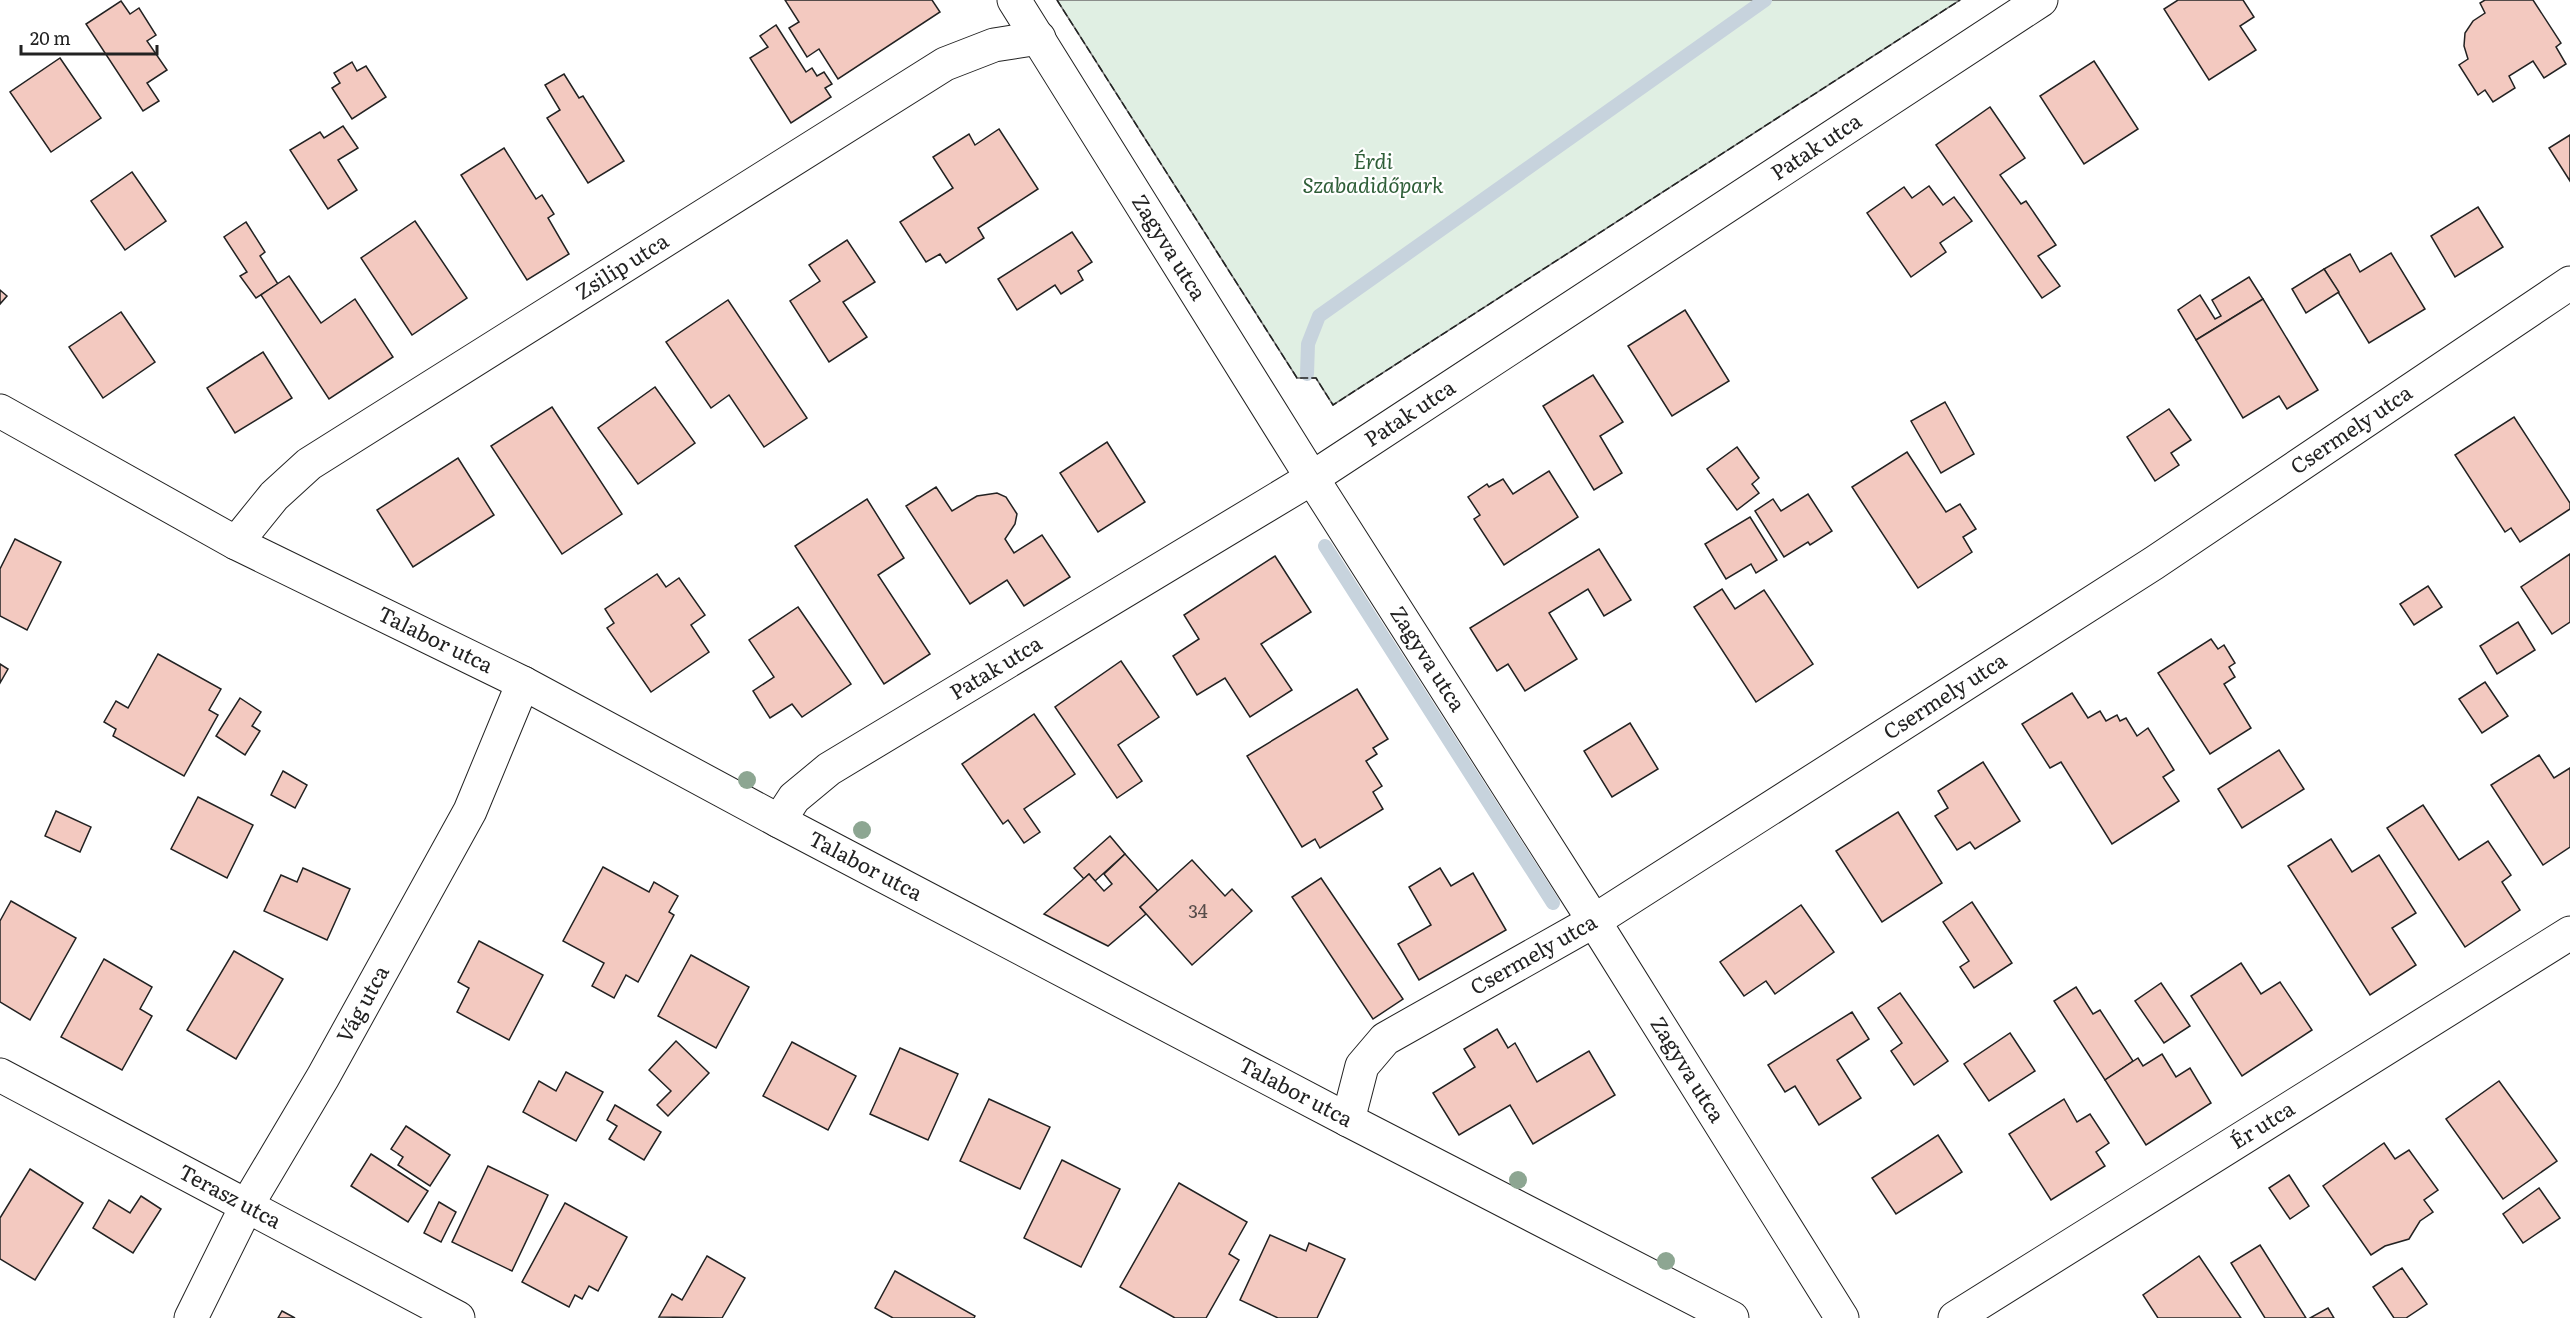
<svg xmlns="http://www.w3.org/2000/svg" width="2570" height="1318" font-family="Literata,serif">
<rect width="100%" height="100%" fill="#fff"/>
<!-- green -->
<polygon fill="#e0efe3" stroke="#6f6f6f" stroke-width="1.5" points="1057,0 1960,0 1333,405 1316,378 1297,378"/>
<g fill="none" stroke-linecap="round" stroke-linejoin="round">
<!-- stream -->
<g stroke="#c7d3dd" stroke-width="14">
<polyline points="1307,374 1308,344 1319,316 1765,0"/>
<polyline points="1325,546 1553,903"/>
</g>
</g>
<!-- building -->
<g fill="#f3c9c0" stroke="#222" stroke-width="1.5">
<polygon points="785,0 932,0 940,12 838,79 819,49 807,57 789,28 799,22"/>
<polygon points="2178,0 2243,0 2254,17 2240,26 2256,50 2209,80 2164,9"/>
<polygon points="2485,0 2533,0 2561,43 2556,47 2566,64 2544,78 2533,61 2509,76 2515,88 2493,102 2485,90 2478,95 2459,65 2468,59 2464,46 2465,33 2473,21 2485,13 2480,3"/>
<polygon points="121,1 130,14 139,8 156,35 147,41 167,70 147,83 159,101 143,111 86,24"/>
<polygon points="776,25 806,72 812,68 817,76 824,72 832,84 825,88 831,97 791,123 750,58 768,47 760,36"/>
<polygon points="60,58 101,118 51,152 10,92"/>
<polygon points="2094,61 2138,129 2084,164 2040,96"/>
<polygon points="352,62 357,71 366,66 386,97 352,119 332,88 340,83 334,73"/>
<polygon points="564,74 579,98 583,96 624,161 588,183 547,118 560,110 545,85"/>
<polygon points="1990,107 2025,158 2000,175 2021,204 2026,201 2056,245 2038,256 2060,286 2042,298 1936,145"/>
<polygon points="343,126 358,148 338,160 357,190 328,209 290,150 320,132 324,138"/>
<polygon points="999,129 1038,189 978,228 984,238 946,263 940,254 926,262 900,222 953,188 933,157 969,134 975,145"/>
<polygon points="2570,135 2570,181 2549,148"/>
<polygon points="504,148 536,199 542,195 554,214 548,218 569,254 527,280 461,175"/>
<polygon points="132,172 166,221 125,250 91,201"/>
<polygon points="1929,186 1943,205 1954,197 1972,221 1940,243 1946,252 1911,277 1867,213 1904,187 1912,198"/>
<polygon points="2478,207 2503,247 2455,277 2431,236"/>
<polygon points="415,221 467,298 412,335 361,258"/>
<polygon points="246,222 265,252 260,256 278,284 256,298 240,276 247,272 224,237"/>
<polygon points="1072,232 1092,262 1078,271 1083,280 1061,294 1055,285 1017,310 998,279"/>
<polygon points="847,240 875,282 843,302 867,337 829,362 790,301 820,281 809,265"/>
<polygon points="2391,253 2425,309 2369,343 2324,269 2350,254 2360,272"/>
<polygon points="2324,269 2339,292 2306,313 2292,289"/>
<polygon points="289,276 321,323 355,299 393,357 329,399 261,295"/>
<polygon points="2249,277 2263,299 2196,340 2178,310 2200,295 2215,319 2221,316 2212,300"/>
<polygon points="0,290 7,296 0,304"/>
<polygon points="2263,299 2318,390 2287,409 2279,396 2243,418 2196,340"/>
<polygon points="728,300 807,418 764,447 729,395 711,408 666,342"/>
<polygon points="1685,310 1729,381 1672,416 1628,346"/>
<polygon points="121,312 155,362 103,398 69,347"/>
<polygon points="263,352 292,398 235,433 207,388"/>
<polygon points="1593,375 1623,422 1600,436 1622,473 1594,490 1543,406"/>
<polygon points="655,387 695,443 638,484 598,428"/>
<polygon points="1945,402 1974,454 1941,473 1911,421"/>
<polygon points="552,407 622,514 562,554 491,446"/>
<polygon points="2169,409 2191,440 2171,453 2179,465 2155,481 2127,437"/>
<polygon points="2514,417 2570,503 2570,509 2520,542 2511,528 2505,532 2455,455"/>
<polygon points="1107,442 1145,502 1098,532 1060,473"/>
<polygon points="1737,447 1759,478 1752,484 1759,493 1737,510 1707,469"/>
<polygon points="1907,452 1946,512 1960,504 1976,529 1963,537 1972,552 1918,588 1852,487"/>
<polygon points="458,458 494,515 413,567 377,510"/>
<polygon points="1549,471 1578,517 1504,565 1474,519 1480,515 1468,497 1487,484 1489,487 1503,479 1513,494"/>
<polygon points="936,487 952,511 977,496 997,493 1006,497 1017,514 1015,524 1005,539 1014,553 1042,535 1070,577 1024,606 1007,580 970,604 906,506"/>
<polygon points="1808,494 1832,531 1810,545 1808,542 1784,557 1755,511 1773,499 1781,511"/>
<polygon points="867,499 904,558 878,575 930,654 884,684 795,546"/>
<polygon points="1750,517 1777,560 1756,573 1751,564 1726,579 1705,544"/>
<polygon points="15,539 61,562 27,630 0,616 0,569"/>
<polygon points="1599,549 1631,600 1604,616 1588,589 1549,613 1577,659 1525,691 1508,664 1497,671 1470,628"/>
<polygon points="2570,554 2570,622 2552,634 2521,587"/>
<polygon points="1275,556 1311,612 1261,644 1292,690 1250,717 1225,678 1197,695 1173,656 1199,639 1184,615"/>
<polygon points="657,574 666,587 679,578 705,615 691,625 709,652 651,692 607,628 614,623 605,609"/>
<polygon points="2428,586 2442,607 2414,625 2400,604"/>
<polygon points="1722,589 1735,609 1764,590 1813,664 1756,702 1694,607"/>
<polygon points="798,607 851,684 802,717 792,704 770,718 753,691 774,677 749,640"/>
<polygon points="2518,622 2535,650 2497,674 2480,646"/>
<polygon points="2211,639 2218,649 2224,645 2235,663 2229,667 2235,677 2224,684 2251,728 2210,754 2158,673"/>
<polygon points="158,654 221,689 209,710 218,715 184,776 113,736 116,729 104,722 116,701 128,708"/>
<polygon points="1121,661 1159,717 1118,745 1142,781 1117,798 1055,707"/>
<polygon points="0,664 8,669 0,683"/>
<polygon points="2485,682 2508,716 2482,733 2459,699"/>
<polygon points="1357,689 1388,739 1373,748 1377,754 1366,761 1382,786 1373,792 1383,809 1320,848 1315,839 1302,847 1247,756"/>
<polygon points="2072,693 2088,718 2100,711 2106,721 2117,715 2120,721 2126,718 2137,736 2148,728 2174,770 2163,777 2179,801 2112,844 2061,762 2050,768 2022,724"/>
<polygon points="240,698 261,712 252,726 260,731 245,755 216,736"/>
<polygon points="1034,714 1075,774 1024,809 1040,832 1024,843 1008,820 1003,824 962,764"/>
<polygon points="1630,723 1658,769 1612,797 1584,751"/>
<polygon points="2279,750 2304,789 2242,828 2218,789"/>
<polygon points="2539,755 2554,778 2570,768 2570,847 2543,865 2491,785"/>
<polygon points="1983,762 2020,821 1975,849 1970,842 1957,850 1935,816 1948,808 1938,791"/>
<polygon points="283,771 307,785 295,808 271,795"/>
<polygon points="198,797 253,825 227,878 171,849"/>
<polygon points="2423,805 2459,860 2488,841 2511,875 2502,882 2520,910 2465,947 2387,828"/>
<polygon points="56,811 91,827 80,852 45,836"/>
<polygon points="1898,812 1942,883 1882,922 1836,851"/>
<polygon points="1110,836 1125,854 1095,881 1089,874 1084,879 1074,868"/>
<polygon points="2331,839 2352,872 2379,855 2416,913 2392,928 2416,965 2370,995 2288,866"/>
<polygon points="1125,854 1158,891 1140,907 1146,914 1108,946 1044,914 1089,874 1104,891 1112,884 1104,874"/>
<polygon points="1192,860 1225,896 1232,889 1252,911 1192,965 1140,907"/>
<polygon points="603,867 649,892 654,882 678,896 669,912 674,915 638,982 626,975 614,998 592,986 604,963 563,941"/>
<polygon points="303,868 350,889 327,940 264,911 281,875 297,882"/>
<polygon points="1440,868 1451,886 1473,873 1506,930 1419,980 1398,944 1431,925 1409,887"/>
<polygon points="1321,878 1403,999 1373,1019 1292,897"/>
<polygon points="11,901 76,938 30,1020 0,1002 0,921"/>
<polygon points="1972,902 2012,963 1974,988 1960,967 1969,961 1943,922"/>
<polygon points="1801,905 1834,952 1775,994 1766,981 1744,996 1720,962"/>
<polygon points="479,941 543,975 509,1040 457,1012 469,988 458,982"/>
<polygon points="234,951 283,979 236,1059 187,1030"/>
<polygon points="691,955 749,987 716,1048 658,1016"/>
<polygon points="104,959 152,987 140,1009 152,1016 122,1070 61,1037"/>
<polygon points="2241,963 2261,994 2280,982 2312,1030 2242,1076 2191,996"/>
<polygon points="2161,983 2190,1026 2164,1043 2135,1001"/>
<polygon points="2076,987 2093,1014 2100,1010 2133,1061 2105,1080 2054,1001"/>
<polygon points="1900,993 1948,1061 1914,1085 1891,1051 1902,1043 1878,1008"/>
<polygon points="1852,1012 1869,1039 1837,1060 1861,1098 1819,1125 1795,1086 1785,1092 1768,1065"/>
<polygon points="1497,1029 1508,1048 1515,1043 1537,1082 1589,1051 1615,1095 1533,1144 1510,1105 1459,1135 1433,1093 1475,1067 1464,1049"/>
<polygon points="2010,1033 2035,1071 1989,1101 1964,1064"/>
<polygon points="676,1041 709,1073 668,1116 657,1105 671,1091 649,1070"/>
<polygon points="792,1042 856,1076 828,1130 763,1096"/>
<polygon points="900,1048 958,1074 928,1140 870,1114"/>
<polygon points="2162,1054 2176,1077 2190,1068 2211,1103 2146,1145 2105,1080 2138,1058 2143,1066"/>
<polygon points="566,1072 603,1092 576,1141 523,1112 539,1081 556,1091"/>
<polygon points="2499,1081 2557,1161 2503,1199 2446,1119"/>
<polygon points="989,1099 1050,1127 1020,1189 960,1161"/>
<polygon points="2064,1099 2077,1122 2090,1114 2109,1143 2096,1152 2105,1166 2051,1200 2009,1134"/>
<polygon points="615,1105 661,1132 644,1160 609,1139 617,1126 607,1120"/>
<polygon points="406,1126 450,1155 430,1186 398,1165 403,1157 391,1149"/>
<polygon points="1938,1135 1962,1172 1896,1214 1872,1178"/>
<polygon points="2384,1143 2395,1159 2409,1150 2438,1190 2424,1200 2433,1212 2420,1221 2409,1239 2385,1246 2371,1255 2323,1186"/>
<polygon points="371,1154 428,1191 408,1222 351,1186"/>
<polygon points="1062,1160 1120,1189 1081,1267 1024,1238"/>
<polygon points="488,1166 548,1195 512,1271 452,1242"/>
<polygon points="30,1169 83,1203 35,1280 0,1259 0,1218"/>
<polygon points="2289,1175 2309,1206 2290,1219 2269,1188"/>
<polygon points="1179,1183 1247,1222 1229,1254 1239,1260 1206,1318 1175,1318 1120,1287"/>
<polygon points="2539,1188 2560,1218 2523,1243 2503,1214"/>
<polygon points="141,1196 161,1209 133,1253 93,1228 109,1200 130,1213"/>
<polygon points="439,1202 456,1212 441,1242 424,1233"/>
<polygon points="565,1203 627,1237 598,1291 589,1286 582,1299 575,1295 569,1307 522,1282"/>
<polygon points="1270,1235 1306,1251 1309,1243 1345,1259 1317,1318 1278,1318 1240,1300"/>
<polygon points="2260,1245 2306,1318 2265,1318 2231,1263"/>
<polygon points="707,1256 745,1278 722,1318 659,1317 672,1294 682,1300"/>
<polygon points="2199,1256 2241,1318 2158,1318 2143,1295"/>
<polygon points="2402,1268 2427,1304 2406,1318 2394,1318 2373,1287"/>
<polygon points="895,1271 975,1316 974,1318 893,1318 875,1308"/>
<polygon points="2328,1308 2334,1318 2310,1318"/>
<polygon points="282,1311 295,1318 278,1318"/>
</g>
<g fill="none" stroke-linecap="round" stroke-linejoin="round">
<!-- minor casing -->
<g stroke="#222" stroke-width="35">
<g id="minor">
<path id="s1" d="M1014,0L1312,478L1594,921L1842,1318"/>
<path id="s2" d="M0,411L236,543L523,683L779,821L1348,1120L1732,1318"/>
<path id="s3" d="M236,543L274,496L309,464L945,64L994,45L1039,38"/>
<path id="s4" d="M779,821L794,798L829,769L1312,478L2041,0"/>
<path id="s5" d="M0,1075L458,1318"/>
<path id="s6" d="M1348,1120L1362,1066L1385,1039L1594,921L2154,563L2570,283"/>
<path id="s7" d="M191,1318L247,1205L323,1077L470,811L523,683"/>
<path id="s8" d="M1955,1318L2570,933"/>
</g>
</g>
<!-- minor -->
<use href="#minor" stroke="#fff" stroke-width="33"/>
<!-- fence -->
<polyline stroke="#222" stroke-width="1.5" stroke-dasharray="8 3" stroke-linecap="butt" points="1057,0 1297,378 1316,378 1333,405 1960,0"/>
</g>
<!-- trees -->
<g fill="#8da692">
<circle cx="747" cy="780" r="9"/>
<circle cx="862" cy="830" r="9"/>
<circle cx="1518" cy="1180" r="9"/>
<circle cx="1666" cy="1261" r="9"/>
</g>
<g text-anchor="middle" stroke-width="4.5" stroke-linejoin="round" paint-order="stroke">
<!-- number labels -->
<g font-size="18" fill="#564c4a">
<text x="1198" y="918">34</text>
</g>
<!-- street labels -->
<g font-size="21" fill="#222" stroke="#fff">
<text dy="7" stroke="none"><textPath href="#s4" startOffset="1240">Patak utca</textPath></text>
<text dy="7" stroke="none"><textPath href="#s1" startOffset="292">Zagyva utca</textPath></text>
<text dy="7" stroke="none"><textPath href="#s3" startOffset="478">Zsilip utca</textPath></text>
<text dy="7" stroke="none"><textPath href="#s4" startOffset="754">Patak utca</textPath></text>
<text dy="7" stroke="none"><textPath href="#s6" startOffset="1234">Csermely utca</textPath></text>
<text dy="7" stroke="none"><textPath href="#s2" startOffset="492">Talabor utca</textPath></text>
<text dy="7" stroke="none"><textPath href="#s1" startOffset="778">Zagyva utca</textPath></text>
<text dy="7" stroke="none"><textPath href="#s4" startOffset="268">Patak utca</textPath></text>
<text dy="7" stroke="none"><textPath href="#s6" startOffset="748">Csermely utca</textPath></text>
<text dy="7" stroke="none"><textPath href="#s2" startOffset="978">Talabor utca</textPath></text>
<text dy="7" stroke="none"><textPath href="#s6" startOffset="262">Csermely utca</textPath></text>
<text dy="7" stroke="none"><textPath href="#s7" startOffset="358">Vág utca</textPath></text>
<text dy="7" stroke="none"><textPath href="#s1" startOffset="1264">Zagyva utca</textPath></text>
<text dy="7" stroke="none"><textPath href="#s2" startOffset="1464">Talabor utca</textPath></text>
<text dy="7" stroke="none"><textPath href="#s8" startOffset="363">Ér utca</textPath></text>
<text dy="7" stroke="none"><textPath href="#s5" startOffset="260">Terasz utca</textPath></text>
</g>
<!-- park labels -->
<g font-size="21" font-style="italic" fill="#2f5e38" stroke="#fff">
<text x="1373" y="169">Érdi<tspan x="1373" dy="24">Szabadidőpark</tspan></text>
</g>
</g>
<!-- scale -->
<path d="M21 45v9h136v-9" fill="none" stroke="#222222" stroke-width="3"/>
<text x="30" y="45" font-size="18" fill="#222222" stroke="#ffffff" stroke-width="4.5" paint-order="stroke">20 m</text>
</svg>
